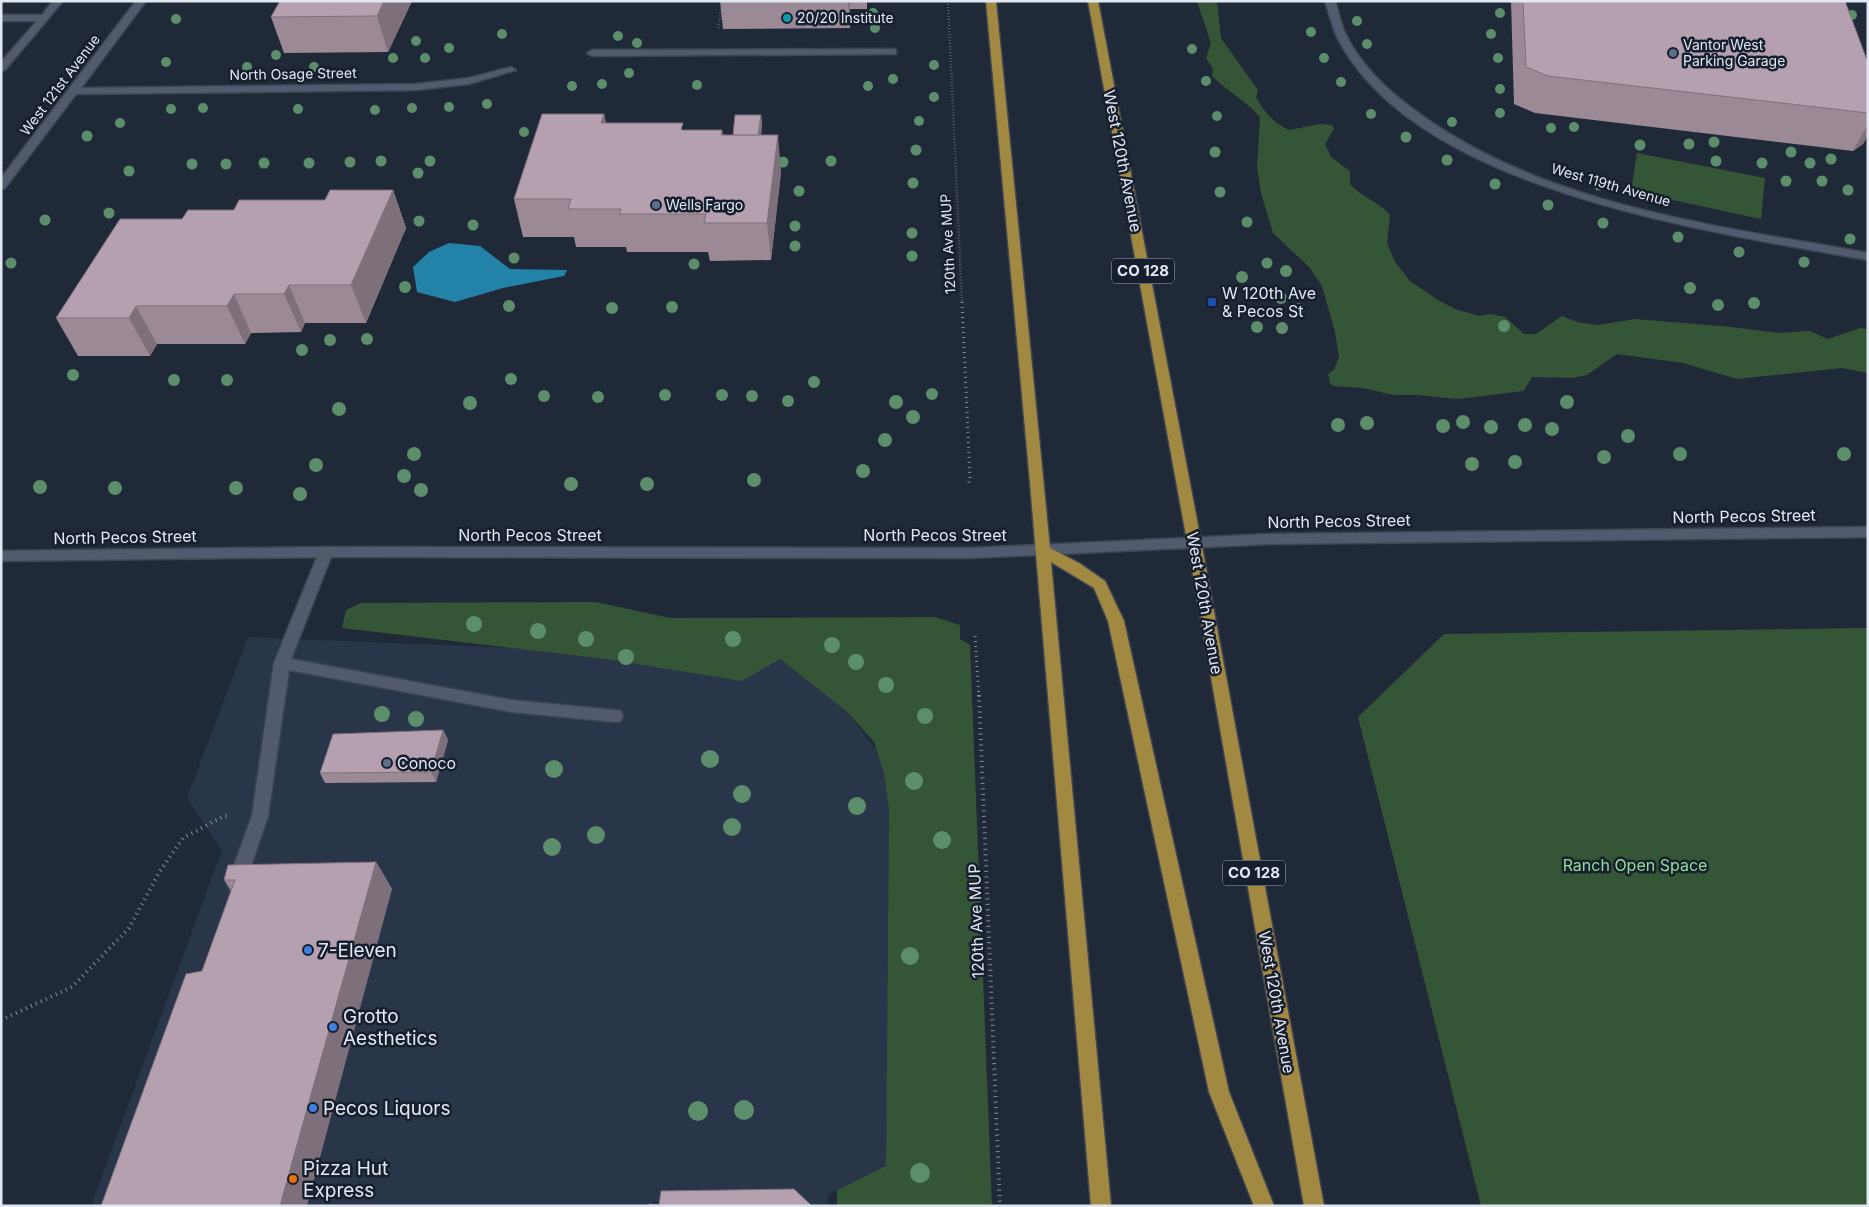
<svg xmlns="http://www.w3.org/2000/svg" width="1869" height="1207" font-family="Inter,sans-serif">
<rect width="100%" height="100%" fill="#202938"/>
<!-- built -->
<polygon fill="#293548" points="248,637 780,659 846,711 877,751 884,774 889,810 886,1167 828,1195 828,1206 91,1206 222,850 187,798"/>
<!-- green -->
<g fill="#355537">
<path d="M1197,1H1217L1221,38L1255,86L1258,90L1256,97C1262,110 1275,124 1289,130L1320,124L1332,125L1334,129L1325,144L1331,157L1350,171V184C1361,197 1378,201 1390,215L1387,243L1395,262L1410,281L1438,300L1455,309L1480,316L1491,314L1505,317L1524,334H1536L1562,316L1577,322L1598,325L1635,319L1732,327L1778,333L1809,331L1828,339L1860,328L1868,329V373L1842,368L1737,379L1683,363L1617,354L1587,375L1572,378L1532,377L1524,391L1458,399L1417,395H1393L1363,388L1333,386L1330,383L1328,374L1334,370L1339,357L1335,332L1322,286L1309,267L1273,233L1261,193L1257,167L1260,117C1245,100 1228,92 1212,76L1213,69L1206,58L1211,43Z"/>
<polygon points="1637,153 1765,178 1761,219 1631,191"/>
<polygon points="596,602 670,618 935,617 960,625 960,639 970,645 992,1206 837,1206 837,1190 886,1166 889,810 884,774 874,742 846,711 780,659 742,681 606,659 342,628 346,610 361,603"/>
<polygon points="1868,628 1868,1206 1481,1206 1358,717 1444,634"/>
</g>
<!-- water -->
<polygon fill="#2382a8" points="449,243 480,246 510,269 567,270 564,276 503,288 455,302 417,292 413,267 429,252"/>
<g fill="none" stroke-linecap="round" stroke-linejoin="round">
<!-- lane casing -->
<g stroke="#3e4552" stroke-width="3">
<g id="lane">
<polygon points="53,1 63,1 5,70 1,71 1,62 37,21 1,21 1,15 42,15"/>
<path d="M1325,1H1335C1339,13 1341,26 1347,37C1362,66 1387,90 1413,109C1542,206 1714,225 1868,253V260C1714,232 1415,192 1337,37C1332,26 1329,13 1325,1Z"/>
<polygon points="893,49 896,50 896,54 592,56 587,53 592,50"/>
<polygon points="326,547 331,548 333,552 291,659 511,700 615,710 621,711 623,716 621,721 615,722 511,712 289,670 268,816 245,884 242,890 236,892 230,890 227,884 252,816 274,663 319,552 321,548"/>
</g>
</g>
<!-- street casing -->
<g stroke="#3e4552" stroke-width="3">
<polygon id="street" points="136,1 146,1 81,88 416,84 469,78 511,67 516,70 469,84 416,90 76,94 5,188 1,189 1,178"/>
</g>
<!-- secondary casing -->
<g stroke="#3e4552" stroke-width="3">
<polygon id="secondary" points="1868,527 1868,537 1270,544 971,558 326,557 1,561 1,551 326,547 971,548 1270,534"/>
</g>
<!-- primary casing -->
<g stroke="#3e4552" stroke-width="3">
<g id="primary">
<polygon points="986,1 996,1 1050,548 1079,563 1105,581 1124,621 1229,1092 1274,1206 1254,1206 1209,1092 1108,621 1094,588 1051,562 1111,1206 1091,1206 1030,483"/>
<polygon points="1088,1 1098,1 1201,541 1324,1206 1304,1206 1187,541"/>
</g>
</g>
<!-- path-far2 -->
<g stroke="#868d99" stroke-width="2.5" stroke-dasharray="0.5 2.5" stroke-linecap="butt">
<polyline points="948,1 962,303"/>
<polyline points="718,28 723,1"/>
</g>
<!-- path-far1 -->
<g stroke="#868d99" stroke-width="3" stroke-dasharray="1 4" stroke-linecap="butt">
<polyline points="962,302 970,478 968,486"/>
<polyline points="975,636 979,697"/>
</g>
<!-- path -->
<g stroke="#868d99" stroke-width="4" stroke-dasharray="1 4.5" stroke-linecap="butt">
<polyline points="979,695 1000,1206"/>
<polyline points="1,1020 72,987 129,928 160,871 183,838 224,816 229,816"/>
</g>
<!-- lane -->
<use href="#lane" fill="#515b6d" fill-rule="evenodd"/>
<!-- street -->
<use href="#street" fill="#515b6d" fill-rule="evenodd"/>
<!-- secondary -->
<use href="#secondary" fill="#515b6d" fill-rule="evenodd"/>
<!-- primary -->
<use href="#primary" fill="#a28942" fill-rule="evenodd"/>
</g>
<!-- trees -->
<g fill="#5c8e6b">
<circle cx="873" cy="13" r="5"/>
<circle cx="1500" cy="13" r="5"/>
<circle cx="1852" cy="15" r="5"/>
<circle cx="176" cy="19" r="5"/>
<circle cx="1357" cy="21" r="5"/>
<circle cx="875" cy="28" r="5"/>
<circle cx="1311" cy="32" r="5"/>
<circle cx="502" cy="34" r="5"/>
<circle cx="1491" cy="34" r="5"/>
<circle cx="618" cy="36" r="5"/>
<circle cx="416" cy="41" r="5"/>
<circle cx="637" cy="43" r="5"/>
<circle cx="1367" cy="44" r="5"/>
<circle cx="449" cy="48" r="5"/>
<circle cx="1192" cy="49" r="5"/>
<circle cx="276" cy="55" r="5"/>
<circle cx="393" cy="58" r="5"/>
<circle cx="425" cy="58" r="5"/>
<circle cx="1324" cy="58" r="5"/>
<circle cx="1498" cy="58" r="5"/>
<circle cx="166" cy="62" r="5"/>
<circle cx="934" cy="65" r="5"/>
<circle cx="247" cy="67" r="5"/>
<circle cx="314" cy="67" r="5"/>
<circle cx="629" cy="73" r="5"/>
<circle cx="893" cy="79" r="5"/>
<circle cx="1206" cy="81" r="5"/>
<circle cx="1341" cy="82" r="5"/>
<circle cx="602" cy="84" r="5"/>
<circle cx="697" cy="85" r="5"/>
<circle cx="572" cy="86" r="5"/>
<circle cx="868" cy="86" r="5"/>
<circle cx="1500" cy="89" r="5"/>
<circle cx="934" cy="97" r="5"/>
<circle cx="487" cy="104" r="5"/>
<circle cx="449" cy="107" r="5"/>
<circle cx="203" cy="108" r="5"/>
<circle cx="412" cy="108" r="5"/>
<circle cx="171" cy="109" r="5"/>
<circle cx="298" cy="109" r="5"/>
<circle cx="375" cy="110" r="5"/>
<circle cx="1500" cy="113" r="5"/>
<circle cx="1371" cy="114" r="5"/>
<circle cx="1217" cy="116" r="5"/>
<circle cx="919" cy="121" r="5"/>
<circle cx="1452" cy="122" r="5"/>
<circle cx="120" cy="123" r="5"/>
<circle cx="1574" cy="127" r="5"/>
<circle cx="1551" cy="128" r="5"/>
<circle cx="524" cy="132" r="5"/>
<circle cx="87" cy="136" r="5.5"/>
<circle cx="1406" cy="137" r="5.5"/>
<circle cx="1714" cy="142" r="5.5"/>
<circle cx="1689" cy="144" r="5.5"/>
<circle cx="1640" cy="145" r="5.5"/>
<circle cx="916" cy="150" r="5.5"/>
<circle cx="1215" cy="152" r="5.5"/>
<circle cx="1791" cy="152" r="5.5"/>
<circle cx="1831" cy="159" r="5.5"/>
<circle cx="1447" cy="160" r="5.5"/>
<circle cx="381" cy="161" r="5.5"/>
<circle cx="430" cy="161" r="5.5"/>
<circle cx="831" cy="161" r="5.5"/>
<circle cx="1716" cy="161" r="5.5"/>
<circle cx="350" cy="162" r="5.5"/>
<circle cx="783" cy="162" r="5.5"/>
<circle cx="264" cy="163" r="5.5"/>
<circle cx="309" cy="163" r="5.5"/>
<circle cx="1762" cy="163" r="5.5"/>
<circle cx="1810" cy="163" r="5.5"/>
<circle cx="192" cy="164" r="5.5"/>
<circle cx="226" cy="164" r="5.5"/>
<circle cx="129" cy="171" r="5.5"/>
<circle cx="418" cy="173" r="5.5"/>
<circle cx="1786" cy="181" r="5.5"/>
<circle cx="1822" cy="181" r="5.5"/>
<circle cx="913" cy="183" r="5.5"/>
<circle cx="1495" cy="184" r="5.5"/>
<circle cx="1599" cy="185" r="5.5"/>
<circle cx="1848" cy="190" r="5.5"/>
<circle cx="799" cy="191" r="5.5"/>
<circle cx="1220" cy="192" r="5.5"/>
<circle cx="1548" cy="205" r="5.5"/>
<circle cx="109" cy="213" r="5.5"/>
<circle cx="45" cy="220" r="5.5"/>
<circle cx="419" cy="221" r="5.5"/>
<circle cx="1247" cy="222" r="5.5"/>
<circle cx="1603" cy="223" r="5.5"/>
<circle cx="473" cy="225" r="5.5"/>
<circle cx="795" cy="226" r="5.5"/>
<circle cx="912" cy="233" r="5.5"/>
<circle cx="1678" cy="237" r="5.5"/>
<circle cx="1850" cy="239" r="5.5"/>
<circle cx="795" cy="246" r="5.5"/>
<circle cx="1739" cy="252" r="5.5"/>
<circle cx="912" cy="256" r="5.5"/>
<circle cx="514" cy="258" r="5.5"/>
<circle cx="1804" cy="262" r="5.5"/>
<circle cx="11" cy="263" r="5.5"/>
<circle cx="1267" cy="263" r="5.5"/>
<circle cx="694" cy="264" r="5.5"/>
<circle cx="1286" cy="271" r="6"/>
<circle cx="1242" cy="277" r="6"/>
<circle cx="405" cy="287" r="6"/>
<circle cx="1690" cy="288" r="6"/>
<circle cx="1281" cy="298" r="6"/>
<circle cx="1754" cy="303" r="6"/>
<circle cx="1718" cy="305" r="6"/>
<circle cx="509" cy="306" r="6"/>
<circle cx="672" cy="307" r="6"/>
<circle cx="612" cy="308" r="6"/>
<circle cx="1299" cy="309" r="6"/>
<circle cx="1504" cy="326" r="6"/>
<circle cx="1257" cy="327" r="6"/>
<circle cx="1282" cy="328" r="6"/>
<circle cx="367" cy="339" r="6"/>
<circle cx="330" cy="340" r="6"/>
<circle cx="302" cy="350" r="6"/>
<circle cx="73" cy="375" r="6"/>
<circle cx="511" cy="379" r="6"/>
<circle cx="174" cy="380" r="6"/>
<circle cx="227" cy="380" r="6"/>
<circle cx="814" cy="382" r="6"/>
<circle cx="932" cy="394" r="6"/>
<circle cx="665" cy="395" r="6"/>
<circle cx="722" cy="395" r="6"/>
<circle cx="544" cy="396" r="6"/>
<circle cx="752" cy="396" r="6"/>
<circle cx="598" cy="397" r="6"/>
<circle cx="788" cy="401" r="6"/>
<circle cx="896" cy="402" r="7"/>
<circle cx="1567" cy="402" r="7"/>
<circle cx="470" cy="403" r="7"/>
<circle cx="339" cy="409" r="7"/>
<circle cx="913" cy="417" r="7"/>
<circle cx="1463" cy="422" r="7"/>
<circle cx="1367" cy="423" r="7"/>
<circle cx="1338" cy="425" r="7"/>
<circle cx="1525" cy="425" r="7"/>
<circle cx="1443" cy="426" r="7"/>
<circle cx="1491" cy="427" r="7"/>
<circle cx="1552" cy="429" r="7"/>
<circle cx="1628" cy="436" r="7"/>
<circle cx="885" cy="440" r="7"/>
<circle cx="414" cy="454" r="7"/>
<circle cx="1680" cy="454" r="7"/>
<circle cx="1844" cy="454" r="7"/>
<circle cx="1604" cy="457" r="7"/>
<circle cx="1515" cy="462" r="7"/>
<circle cx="1472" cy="464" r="7"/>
<circle cx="316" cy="465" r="7"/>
<circle cx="863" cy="471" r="7"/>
<circle cx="404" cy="476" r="7"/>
<circle cx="754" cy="480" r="7"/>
<circle cx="571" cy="484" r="7"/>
<circle cx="647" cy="484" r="7"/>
<circle cx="40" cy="487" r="7"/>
<circle cx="115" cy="488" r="7"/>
<circle cx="236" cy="488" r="7"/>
<circle cx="421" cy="490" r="7"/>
<circle cx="300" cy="494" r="7"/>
<circle cx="474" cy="624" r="8"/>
<circle cx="538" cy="631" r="8"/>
<circle cx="586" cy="639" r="8"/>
<circle cx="733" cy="639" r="8"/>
<circle cx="832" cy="645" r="8"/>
<circle cx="626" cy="657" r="8"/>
<circle cx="856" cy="662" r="8"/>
<circle cx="886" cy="685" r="8"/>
<circle cx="382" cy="714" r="8"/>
<circle cx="925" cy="716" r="8"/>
<circle cx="416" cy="719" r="8"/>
<circle cx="710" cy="759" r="9"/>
<circle cx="554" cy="769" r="9"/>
<circle cx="914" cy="781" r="9"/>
<circle cx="742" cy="794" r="9"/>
<circle cx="857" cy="806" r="9"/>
<circle cx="732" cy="827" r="9"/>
<circle cx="596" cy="835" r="9"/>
<circle cx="942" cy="840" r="9"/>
<circle cx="552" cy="847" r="9"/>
<circle cx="910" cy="956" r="9"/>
<circle cx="744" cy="1110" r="10"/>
<circle cx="698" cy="1111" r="10"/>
<circle cx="920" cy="1173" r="10"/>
</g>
<!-- wall -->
<g fill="#9b8a96">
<polygon points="280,1 412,1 388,52 284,53 271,17"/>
<polygon points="720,1 867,1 867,9 850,9 850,28 723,29"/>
<polygon points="1511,1 1845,1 1868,63 1868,135 1863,144 1853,151 1535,113 1514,104"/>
<polygon points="604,114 606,123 684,130 722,130 723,135 733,135 761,115 762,125 761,135 781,172 771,260 710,261 708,252 627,252 626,247 576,247 574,237 523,237 514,199"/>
<polygon points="393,190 406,228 366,323 305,323 301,332 251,333 245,344 157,344 150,356 78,356 56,318 182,219 234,210 325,200"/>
<polygon points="443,730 448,740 436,782 325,783 320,773"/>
<polygon points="376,862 392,889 202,971 231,890 224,880"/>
</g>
<!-- shaded-wall -->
<g fill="#7e707a">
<polygon points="384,1 412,1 388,52 377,16"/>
<polygon points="848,1 850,1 850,28"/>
<polygon points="604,114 611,150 601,123"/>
<polygon points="761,115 762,125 758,159 757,149"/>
<polygon points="1868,124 1868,135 1863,144 1853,151"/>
<polygon points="778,135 781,172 771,260 767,223"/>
<polygon points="393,190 406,228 366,323 351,285"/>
<polygon points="289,285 305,323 301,332 284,294"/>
<polygon points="234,294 251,333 245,344 227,306"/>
<polygon points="136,306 157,344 150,356 129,318"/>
<polygon points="443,730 448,740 436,782 431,772"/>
<polygon points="376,862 392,889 307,1206 280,1206"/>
</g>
<!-- building -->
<g fill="#b4a0ae" stroke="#7e707a">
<polygon points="280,1 384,1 377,16 271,17"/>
<polygon points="1523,1 1845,1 1868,63 1868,113 1548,76 1526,67"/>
<polygon points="542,114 604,114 601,123 683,123 681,130 722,130 721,135 778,135 767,223 704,223 706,214 619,214 621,209 568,209 571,199 514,199"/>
<polygon points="735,115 761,115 758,135 733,135"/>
<polygon points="330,190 393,190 351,285 289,285 284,294 234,294 227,306 136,306 129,318 56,318 120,219 182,219 188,210 234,210 239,200 325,200"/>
<polygon points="443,730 431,772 320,773 333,734"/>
<polygon points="376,862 280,1206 101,1206 186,974 202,971 235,880 224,880 228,865"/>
<polygon points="794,1189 812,1206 649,1206 649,1204 659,1205 661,1191"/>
</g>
<!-- markers -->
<circle fill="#0f9aa8" stroke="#171f2e" stroke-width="2" cx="787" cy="18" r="5"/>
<g fill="#5c6f8a" stroke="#171f2e" stroke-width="2">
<circle cx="1673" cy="53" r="5"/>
<circle cx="656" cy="205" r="5"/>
<circle cx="387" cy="763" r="5"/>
</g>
<rect fill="#1a4fb4" stroke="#171f2e" stroke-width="2" x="1207" y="297" width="10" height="10" rx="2.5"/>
<g fill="#3f7fe0" stroke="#171f2e" stroke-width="2">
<circle cx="308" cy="950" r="5"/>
<circle cx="333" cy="1027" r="5"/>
<circle cx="313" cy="1108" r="5"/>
</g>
<circle fill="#e8710a" stroke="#171f2e" stroke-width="2" cx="293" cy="1179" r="5"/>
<g text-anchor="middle" stroke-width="5" stroke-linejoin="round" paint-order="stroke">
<!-- far-poi labels -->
<g font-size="14" fill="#e2e8f2" stroke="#171f2e" text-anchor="start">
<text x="797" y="23">20/20 Institute</text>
<text x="1683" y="50">Vantor West<tspan x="1683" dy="16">Parking Garage</tspan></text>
<text x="666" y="210">Wells Fargo</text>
</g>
<!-- far-street labels -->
<g font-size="14" fill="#e2e8f2" stroke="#171f2e">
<text transform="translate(293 74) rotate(-1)" y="5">North Osage Street</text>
<text transform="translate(60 85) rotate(-53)" y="5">West 121st Avenue</text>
<text transform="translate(1611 185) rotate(16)" y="5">West 119th Avenue</text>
<text transform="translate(948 244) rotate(-93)" y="5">120th Ave MUP</text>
</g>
<!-- shield labels -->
<g fill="#171f2e" stroke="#a5acb7" stroke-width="1">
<rect x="1112" y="258.5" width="62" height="25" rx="4"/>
<rect x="1223" y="860.5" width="62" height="25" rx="4"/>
</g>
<g font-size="15" font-weight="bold" fill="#e2e8f2">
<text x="1143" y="276">CO 128</text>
<text x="1254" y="878">CO 128</text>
</g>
<!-- street labels -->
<g font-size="16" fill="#e2e8f2" stroke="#171f2e">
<text transform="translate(1123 161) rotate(79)" y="6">West 120th Avenue</text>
<text transform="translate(1744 516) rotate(-1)" y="6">North Pecos Street</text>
<text transform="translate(1339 521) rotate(-1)" y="6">North Pecos Street</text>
<text x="530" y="541">North Pecos Street</text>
<text x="935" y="541">North Pecos Street</text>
<text transform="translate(125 537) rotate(-1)" y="6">North Pecos Street</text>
<text transform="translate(1205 603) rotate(80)" y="6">West 120th Avenue</text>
<text transform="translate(976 921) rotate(-92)" y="6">120th Ave MUP</text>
<text transform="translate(1277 1002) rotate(80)" y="6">West 120th Avenue</text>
</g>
<!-- poi labels -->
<g font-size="16" fill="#e2e8f2" stroke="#171f2e" text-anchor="start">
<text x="1222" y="299">W 120th Ave<tspan x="1222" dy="18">&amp; Pecos St</tspan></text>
<text x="397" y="769">Conoco</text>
</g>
<!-- park labels -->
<g font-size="16" fill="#8ee094" stroke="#171f2e">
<text x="1635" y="871">Ranch Open Space</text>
</g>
<!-- near-poi labels -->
<g font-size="19" fill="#e2e8f2" stroke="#171f2e" text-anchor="start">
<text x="318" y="957">7-Eleven</text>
<text x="343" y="1023">Grotto<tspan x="343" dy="22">Aesthetics</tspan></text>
<text x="323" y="1115">Pecos Liquors</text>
<text x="303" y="1175">Pizza Hut<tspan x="303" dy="22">Express</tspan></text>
</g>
</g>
<!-- border -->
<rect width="1869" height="1207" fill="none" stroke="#e2e8f2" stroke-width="5"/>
</svg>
